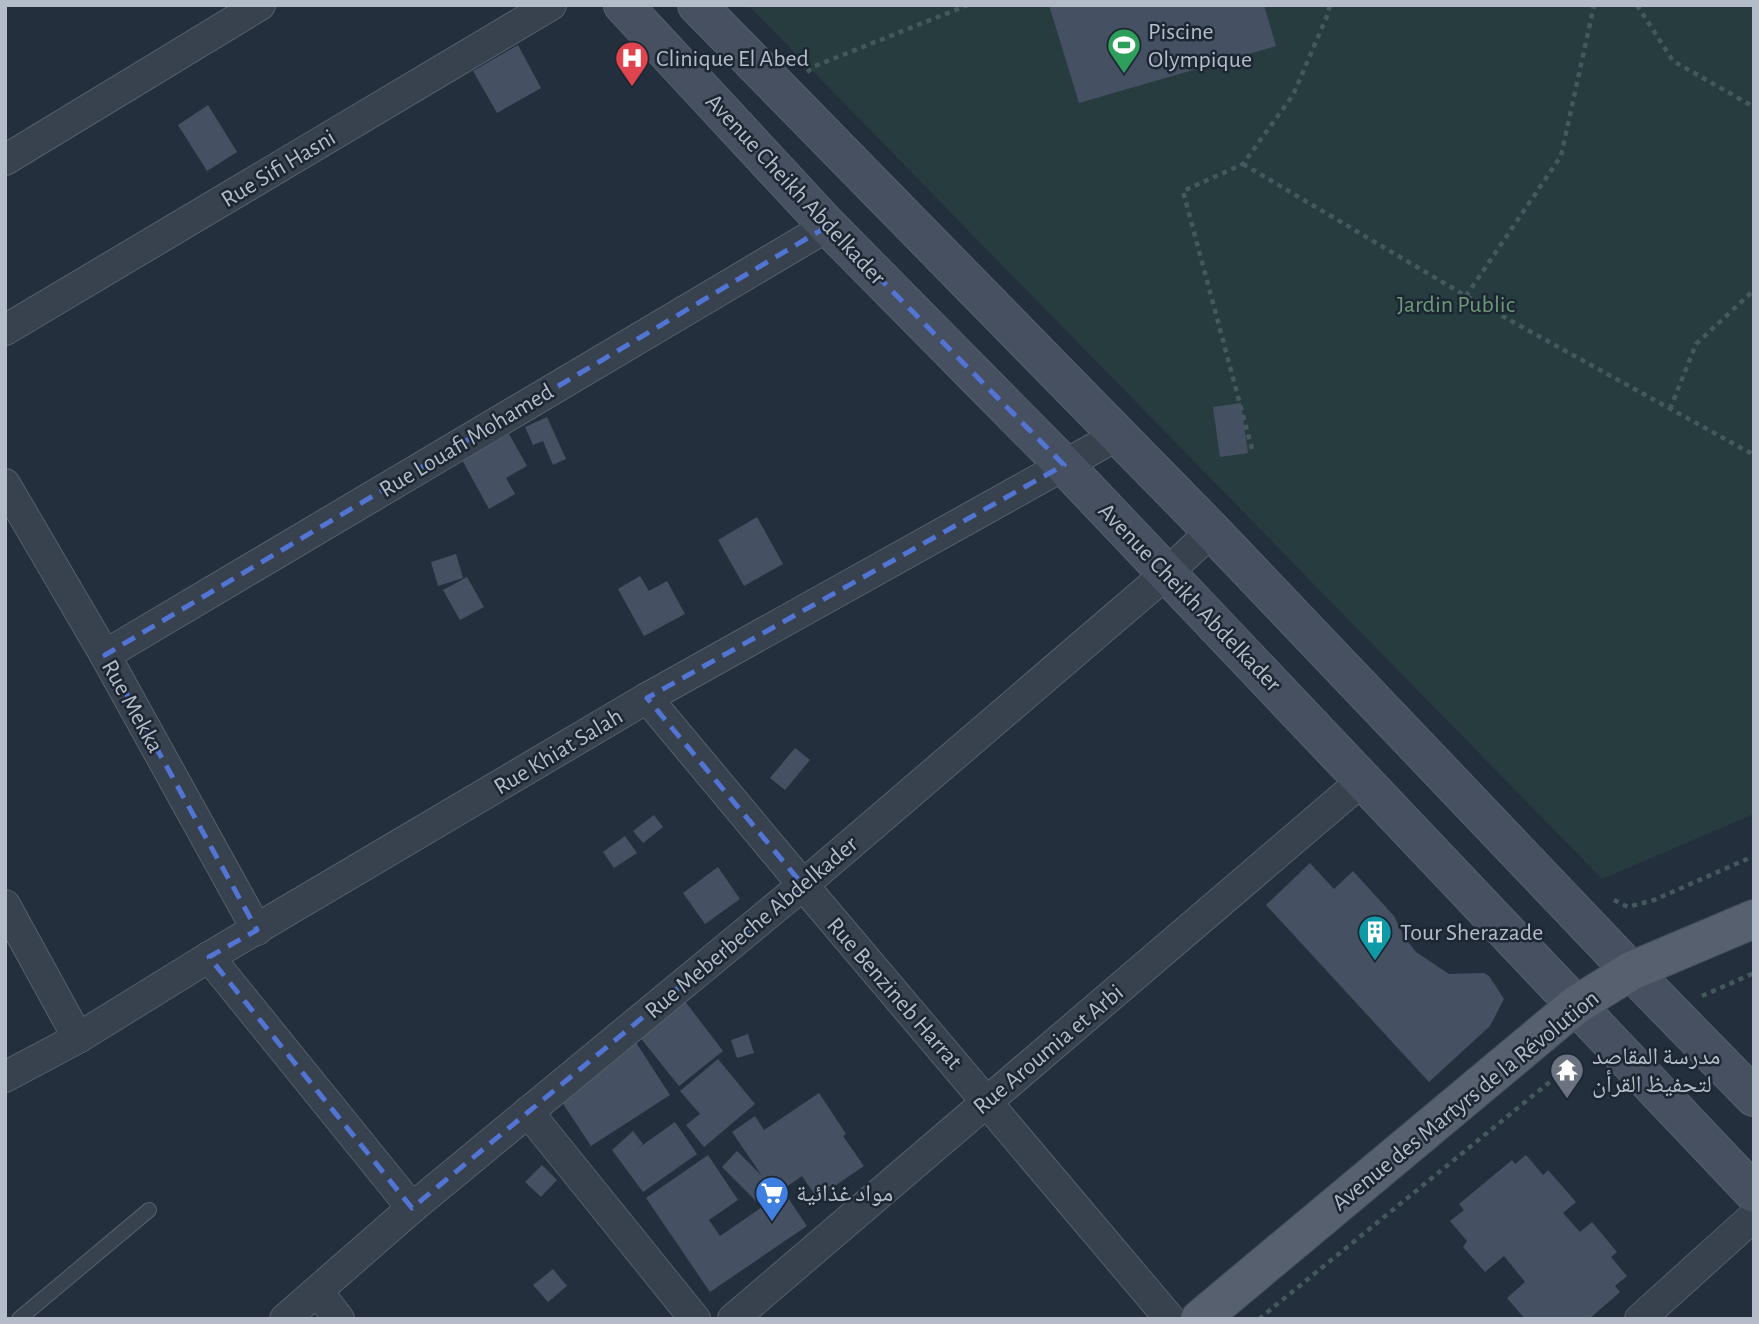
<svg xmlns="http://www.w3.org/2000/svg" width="1759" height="1324" font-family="'Alegreya Sans','Noto Naskh Arabic',sans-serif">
<rect width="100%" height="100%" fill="#242f3e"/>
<!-- green -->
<polygon fill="#263c3f" points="748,5 1754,5 1754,814 1602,879"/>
<!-- building -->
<g fill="#455162">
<polygon points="1049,5 1264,5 1276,46 1079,103"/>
<polygon points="518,45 541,88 497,113 473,71"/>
<polygon points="208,105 237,152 207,171 178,125"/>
<polygon points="1241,403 1248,453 1220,457 1213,407"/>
<polygon points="547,417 566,459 553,465 543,441 533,445 525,427"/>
<polygon points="509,434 527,466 506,478 515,494 489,509 462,460"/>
<polygon points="757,517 783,564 744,586 718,540"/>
<polygon points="456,554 463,578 438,586 431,562"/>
<polygon points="640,576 649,591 667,581 685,614 644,636 618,589"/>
<polygon points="467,577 484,607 460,620 443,590"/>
<polygon points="795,748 810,760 785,790 770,778"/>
<polygon points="654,815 663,827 643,843 633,831"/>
<polygon points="625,836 637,853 614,868 603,852"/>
<polygon points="1310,863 1334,889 1353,871 1394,916 1405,938 1416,952 1449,974 1484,973 1489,976 1504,999 1490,1026 1429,1082 1266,905"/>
<polygon points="718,867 740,899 705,924 683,893"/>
<polygon points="684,1000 723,1051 679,1086 639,1036"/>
<polygon points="748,1034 754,1053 737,1058 731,1040"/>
<polygon points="635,1041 670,1095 591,1146 556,1093"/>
<polygon points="718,1059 755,1104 704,1147 686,1125 700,1114 680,1091"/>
<polygon points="819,1093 846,1134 843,1136 864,1166 817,1198 802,1176 775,1195 773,1193 760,1205 722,1167 737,1151 762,1176 732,1132 755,1116 764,1130"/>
<polygon points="675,1122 697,1154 643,1192 612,1150 633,1131 643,1144 637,1149"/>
<polygon points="708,1155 738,1200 709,1220 720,1236 784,1192 807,1226 710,1292 646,1198"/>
<polygon points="1526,1155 1543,1175 1548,1170 1576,1202 1563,1213 1580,1232 1592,1222 1617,1252 1611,1257 1627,1276 1615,1286 1620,1292 1589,1319 1525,1319 1507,1298 1525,1282 1504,1256 1485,1272 1463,1247 1467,1241 1450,1221 1464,1210 1459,1204 1512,1160 1515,1164"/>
<polygon points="542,1165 557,1180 541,1197 525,1182"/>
<polygon points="553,1269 567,1286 548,1302 533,1285"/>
</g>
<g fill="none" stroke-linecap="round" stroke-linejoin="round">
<!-- service casing -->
<g stroke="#565f6c" stroke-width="16">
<polyline id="service" points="19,1319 149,1210"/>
</g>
<!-- minor casing -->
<g stroke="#565f6c" stroke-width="32">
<g id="minor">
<polyline points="5,160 260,5"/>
<polyline points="5,330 551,5"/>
<polyline points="5,484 105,655 257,930"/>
<polyline points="105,655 828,226"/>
<polyline points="647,698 803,885 1170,1319"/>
<polyline points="5,905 78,1038"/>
<polyline points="209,957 412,1208"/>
<polyline points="5,1077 78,1038 209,957 647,698 1118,435"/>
<polyline points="528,1112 695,1319"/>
<polyline points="318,1292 339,1319"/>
<polyline points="285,1319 412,1208 803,885 1167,573 1212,531"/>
<polyline points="733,1319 1363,780"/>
<polyline points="1640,1319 1754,1216"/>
</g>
</g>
<!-- secondary casing -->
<g stroke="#565f6c" stroke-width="40">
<g id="secondary">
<polyline points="623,5 828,226 1064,465 1754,1193"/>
<polyline points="697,5 1212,531 1631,971 1754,1097"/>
</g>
</g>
<!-- primary casing -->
<g stroke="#414a57" stroke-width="40">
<polyline id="primary" points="1200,1319 1576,1005 1631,971 1754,919"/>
</g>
<!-- path -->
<g stroke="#44595c" stroke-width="4.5" stroke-dasharray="5 5" stroke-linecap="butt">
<polyline points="1637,5 1673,61 1754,107"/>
<polyline points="807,72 815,66 968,5"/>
<polyline points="1243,164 1466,296 1754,455"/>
<polyline points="1466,296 1561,156 1594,5"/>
<polyline points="1670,409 1696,344 1754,290"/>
<polyline points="1252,449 1183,191 1243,164 1293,95 1327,16 1330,5"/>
<polyline points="1614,900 1628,907 1654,900 1754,856"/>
<polyline points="1702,996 1754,973"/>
<polyline points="1259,1319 1579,1058"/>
</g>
<!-- service -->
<use href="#service" stroke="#38414e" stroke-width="14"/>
<!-- minor -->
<use href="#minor" stroke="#38414e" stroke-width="30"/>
<!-- secondary -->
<use href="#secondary" stroke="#465061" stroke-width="38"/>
<!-- primary -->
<use href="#primary" stroke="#56606e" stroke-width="38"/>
</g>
<!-- marked area -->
<path fill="none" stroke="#5274d3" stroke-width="5" stroke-dasharray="14 9" stroke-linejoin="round" d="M828,226L1064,465L647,698L803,885L412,1208L209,957L257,930L105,655Z"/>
<!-- icons -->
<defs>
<g id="stadium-pin" transform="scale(1.75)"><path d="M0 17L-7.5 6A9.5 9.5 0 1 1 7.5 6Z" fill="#2e9e5b" stroke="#1d2633"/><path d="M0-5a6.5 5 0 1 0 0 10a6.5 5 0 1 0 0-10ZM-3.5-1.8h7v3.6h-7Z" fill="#fff"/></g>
<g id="hospital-pin" transform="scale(1.75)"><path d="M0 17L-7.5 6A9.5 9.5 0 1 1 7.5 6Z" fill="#e0444e" stroke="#1d2633"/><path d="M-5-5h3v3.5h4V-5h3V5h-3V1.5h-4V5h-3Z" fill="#fff"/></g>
<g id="building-pin" transform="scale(1.75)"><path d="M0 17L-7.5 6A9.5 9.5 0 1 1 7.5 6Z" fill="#0f9aa8" stroke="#1d2633"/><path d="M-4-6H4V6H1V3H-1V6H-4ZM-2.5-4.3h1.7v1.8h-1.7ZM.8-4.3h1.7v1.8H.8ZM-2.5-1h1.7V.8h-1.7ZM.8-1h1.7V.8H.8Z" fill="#fff"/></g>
<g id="temple-pin" transform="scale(1.75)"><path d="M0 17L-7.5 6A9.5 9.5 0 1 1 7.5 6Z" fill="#6b7280" stroke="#1d2633"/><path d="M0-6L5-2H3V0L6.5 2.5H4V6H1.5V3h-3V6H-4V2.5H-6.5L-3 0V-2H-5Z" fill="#fff"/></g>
<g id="supermarket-pin" transform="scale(1.75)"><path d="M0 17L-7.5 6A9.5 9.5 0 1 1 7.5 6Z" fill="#3f7fe0" stroke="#1d2633"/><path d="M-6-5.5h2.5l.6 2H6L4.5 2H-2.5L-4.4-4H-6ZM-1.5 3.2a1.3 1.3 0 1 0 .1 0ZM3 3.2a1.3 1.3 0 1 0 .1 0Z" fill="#fff"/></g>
</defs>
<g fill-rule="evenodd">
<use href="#stadium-pin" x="1124" y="45"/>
<use href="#hospital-pin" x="632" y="58"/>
<use href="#building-pin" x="1375" y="932"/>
<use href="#temple-pin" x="1567" y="1070"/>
<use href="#supermarket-pin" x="772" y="1193"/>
</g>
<g text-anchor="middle" stroke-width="5" stroke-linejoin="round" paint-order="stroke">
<!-- poi labels -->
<g font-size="24" fill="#b4bcc9" stroke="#1d2633" text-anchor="start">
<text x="1148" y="39">Piscine<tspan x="1148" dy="28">Olympique</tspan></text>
<text x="656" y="66">Clinique El Abed</text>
<text x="1400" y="940">Tour Sherazade</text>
<text x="1592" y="1064">مدرسة المقاصد<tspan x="1592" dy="28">لتحفيظ القرأن</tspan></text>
<text x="796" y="1201">مواد غذائية</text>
</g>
<!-- street labels -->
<g font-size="24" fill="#b4bcc9" stroke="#1d2633">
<text transform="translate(278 168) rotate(-31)" y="8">Rue Sifi Hasni</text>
<text transform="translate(796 189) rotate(47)" y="8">Avenue Cheikh Abdelkader</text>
<text transform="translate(466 440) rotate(-31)" y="8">Rue Louafi Mohamed</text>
<text transform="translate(1190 597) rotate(46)" y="8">Avenue Cheikh Abdelkader</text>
<text transform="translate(133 706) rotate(61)" y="8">Rue Mekka</text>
<text transform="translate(558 751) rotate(-31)" y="8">Rue Khiat Salah</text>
<text transform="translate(751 927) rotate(-40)" y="8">Rue Meberbeche Abdelkader</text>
<text transform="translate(895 993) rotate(49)" y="8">Rue Benzineb Harrat</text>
<text transform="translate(1048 1049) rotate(-40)" y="8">Rue Aroumia et Arbi</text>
<text transform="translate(1465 1100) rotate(-39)" y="8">Avenue des Martyrs de la Révolution</text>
</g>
<!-- park labels -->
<g font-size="24" fill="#6b9a76" stroke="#1d2633">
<text x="1456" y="312">Jardin Public</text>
</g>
</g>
<!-- border -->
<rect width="1759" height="1324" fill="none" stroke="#b4bcc9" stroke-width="14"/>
</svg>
